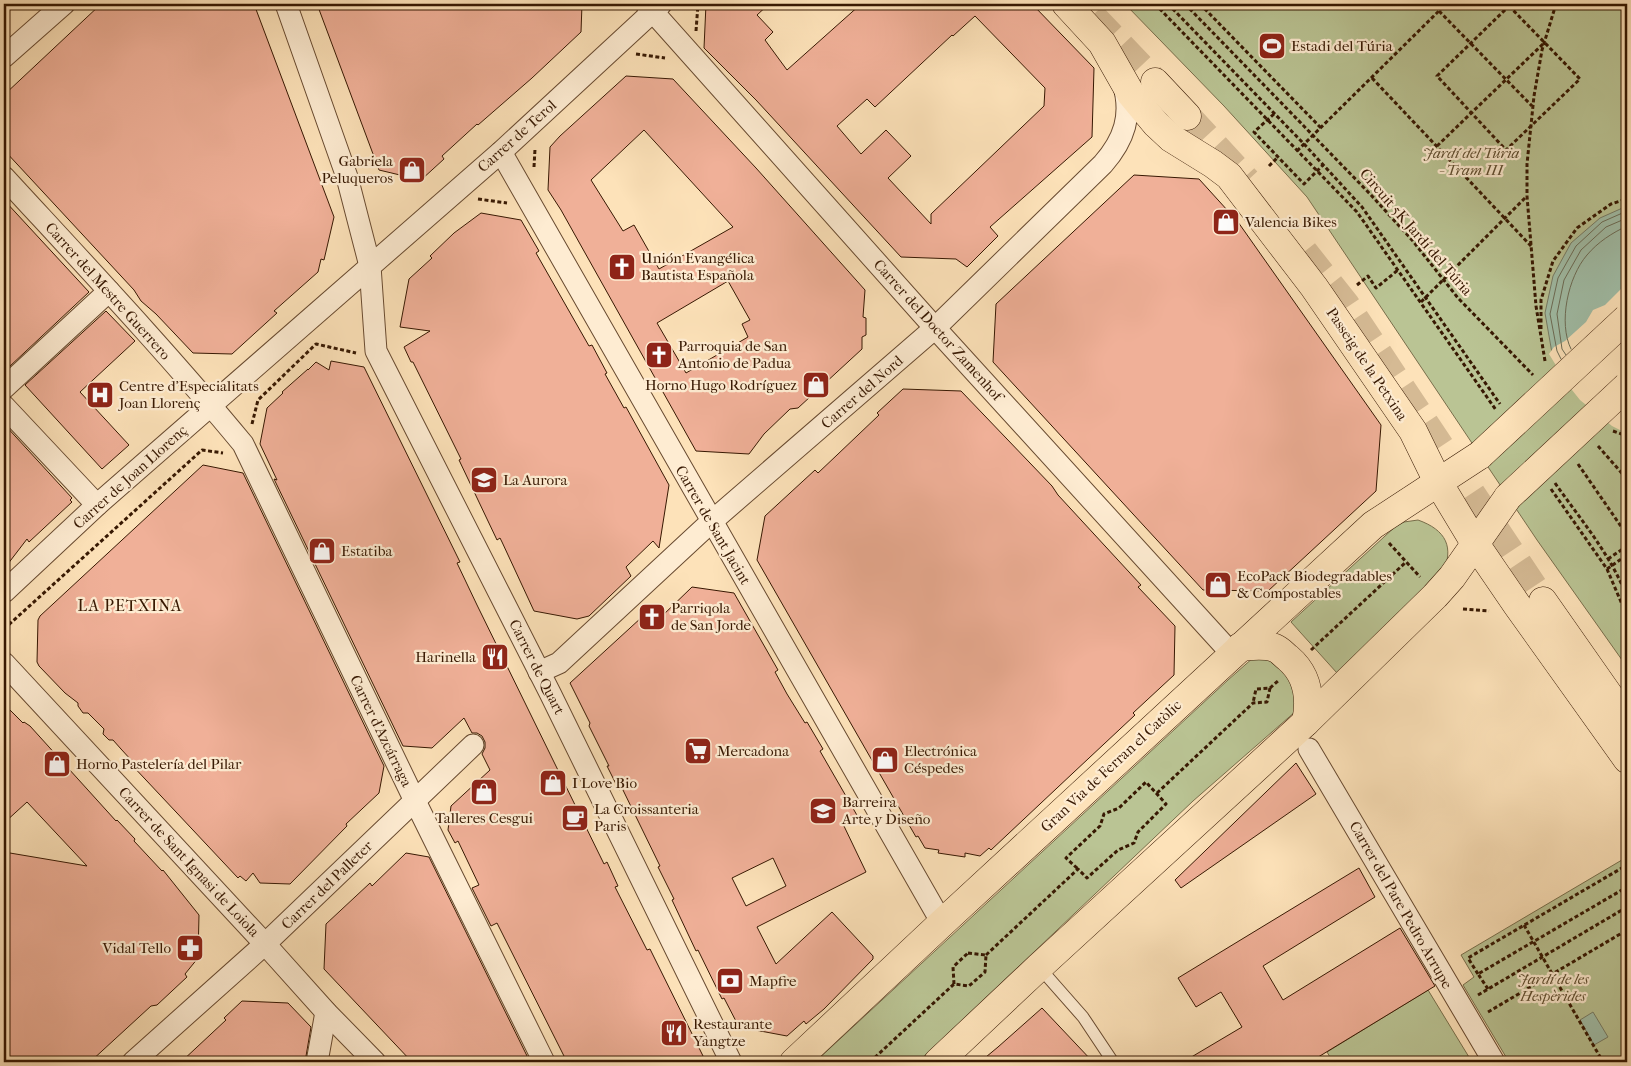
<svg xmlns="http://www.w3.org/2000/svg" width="1631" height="1066" font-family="'IM FELL French Canon',serif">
<rect width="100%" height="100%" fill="#fde2b9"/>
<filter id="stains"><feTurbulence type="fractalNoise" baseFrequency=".004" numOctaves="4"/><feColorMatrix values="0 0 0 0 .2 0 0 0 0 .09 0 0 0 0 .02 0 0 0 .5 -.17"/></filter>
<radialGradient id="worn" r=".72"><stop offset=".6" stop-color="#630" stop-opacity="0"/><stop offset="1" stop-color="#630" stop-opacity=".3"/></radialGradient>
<!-- green -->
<g fill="#bac494" stroke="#786e4b">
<polygon points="1125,4 1627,4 1627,667 1537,540 1307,197 1224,106"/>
<path d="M1418,520C1446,530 1455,547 1442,575L1337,673L1291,622L1396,526L1404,522Z"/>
<polygon points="1266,656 1292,676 1296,711 1193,801 918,1062 815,1062 1228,680 1254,657"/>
<polygon points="1627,857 1627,1062 1509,1062 1463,985 1474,977 1461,955"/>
<polygon points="1428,990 1472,1062 1333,1062 1327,1052"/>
</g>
<!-- water -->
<g fill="#a1bfa9" stroke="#777c66">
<polygon points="1627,206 1627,431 1613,424 1552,353 1545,313 1553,276 1571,243 1600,218"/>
<polygon points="1593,1012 1608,1037 1594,1045 1580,1020"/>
</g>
<!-- pier -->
<polygon fill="#fde2b9" points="1627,283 1627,423 1622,431 1612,426 1580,400 1568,385 1549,354 1554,347 1565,341 1586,322 1593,310 1605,305"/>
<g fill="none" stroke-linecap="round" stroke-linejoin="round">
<!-- shore -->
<g stroke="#6c6c56" stroke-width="1">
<path d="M1571,349C1558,323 1568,277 1587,255C1598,242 1612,233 1627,226"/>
<polyline points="1566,355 1562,349 1557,314 1564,280 1581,250 1606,227 1627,218"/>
<polyline points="1561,359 1557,351 1550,314 1558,278 1576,246 1602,222 1627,211"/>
</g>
</g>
<!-- building -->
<g fill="#f0b098" stroke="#371802" fill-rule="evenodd">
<polygon points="101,4 254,4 334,217 324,260 321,259 318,272 274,311 277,313 232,354 193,353 156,314 141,301 134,290 4,150 4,95"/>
<polygon points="317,4 582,4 581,32 532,78 478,125 477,124 442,156 444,159 421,180 379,170"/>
<path d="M706,4H769L757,15L773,32L765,40L787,70L861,4H1032L1094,68L1092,137L990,227L998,236L967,267L956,259L901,257L756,100L704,48ZM975,16L1045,88L1044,106L931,214V224L888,178L911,156L886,130L861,154L837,126L867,99L875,107L952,35L953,36Z"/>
<path d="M626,76L673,79L756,168L865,290L863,317L866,318V335L862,337V349L798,408L790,409L764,434L749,454L696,451L561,210L548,190L550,147L560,136ZM644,130L733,227L659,269L634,225L623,231L591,180ZM728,281L750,320L742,324L748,337L686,373L657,323Z"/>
<polygon points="1134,175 1199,179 1238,222 1381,425 1376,491 1268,591 1203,590 993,362 996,304"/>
<polygon points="4,200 89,292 9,367 4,362"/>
<polygon points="481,213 521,220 539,251 536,253 589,346 592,345 607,373 605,374 624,408 626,407 669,485 659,548 653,541 626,567 631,576 589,616 577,619 534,611 502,542 500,538 497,540 459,460 461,459 413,362 411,362 404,347 430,331 400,327 409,279 432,258 430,256 454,233"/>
<polygon points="106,311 135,341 80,392 129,445 102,469 25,385"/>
<polygon points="331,361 364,367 460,562 457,563 477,605 604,864 607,862 618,886 615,887 646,948 647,950 650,949 706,1062 567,1062 497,923 491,926 472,888 479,885 458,841 455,843 448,830 451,806 490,770 482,754 485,748 485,742 482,736 477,733 472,733 464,718 432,748 403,746 274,479 277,480 260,444 267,408 283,393 282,392 308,369 308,370 316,362 329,370"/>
<polygon points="903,389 961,391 1052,486 1058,495 1141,585 1138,587 1175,626 1174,675 1133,713 1135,715 1073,773 991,850 989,848 980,856 965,853 965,857 938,853 939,850 925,848 918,836 916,837 757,560 765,516 815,470 818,473 837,455 879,415 877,413"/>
<polygon points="4,424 72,498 70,500 72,502 29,542 27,539 4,569"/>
<polygon points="203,465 243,473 384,766 379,793 346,824 347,826 290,884 260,883 253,873 246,881 240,876 238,878 130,763 132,761 121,749 113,740 109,740 103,734 104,729 88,713 83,713 78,706 78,703 65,693 39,666 37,662 38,620 40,616"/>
<path d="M692,587L734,593L778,670L775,672L787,694L805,723L807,722L823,749L820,751L858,817L843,824L866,872L757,927L776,964L832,912L873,956V959L824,1009L806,1024L804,1021L787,1036L739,1027L724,998L722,999L698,950L696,951L672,900L674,899L658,867L660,866L622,788L619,790L607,766H609L589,726L590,723L570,683L654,606L661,617ZM773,858L786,886L746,906L732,878Z"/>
<polygon points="4,704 23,723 24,722 30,726 116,821 117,820 135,839 134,841 162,871 163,870 199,915 198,958 185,974 187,977 157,1005 151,1006 90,1062 4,1062 4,852 87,866 27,802 4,823"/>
<polygon points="1296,763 1316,794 1181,888 1175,880"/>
<polygon points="406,853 429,857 530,1062 412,1062 324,969 326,924 370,883 372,886"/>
<polygon points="1359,868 1375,897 1263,966 1283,1000 1400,928 1435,986 1310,1062 1183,1062 1242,1027 1221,992 1196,1007 1178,978"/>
<polygon points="242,1001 288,1003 311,1027 305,1062 181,1062 226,1020 224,1018"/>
<polygon points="1042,1008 1093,1062 980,1062 998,1047"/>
</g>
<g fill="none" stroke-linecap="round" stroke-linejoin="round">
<!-- primary-tunnel -->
<g stroke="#d5ba94" stroke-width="28" stroke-dasharray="28 14" stroke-linecap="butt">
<polyline points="1092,16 1155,82"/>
<polyline points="1187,116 1247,181"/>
<polyline points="1304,252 1346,305 1543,601"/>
</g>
<!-- lane casing -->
<g stroke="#684a30" stroke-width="13">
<polyline id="lane" points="1039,967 1083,1017 1113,1062"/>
</g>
<!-- street casing -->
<g stroke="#684a30" stroke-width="23">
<g id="street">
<polyline points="286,4 347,177 370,266 376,351 550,693 731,1062"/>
<polyline points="646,4 935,328 1232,654"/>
<polyline points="4,57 64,4"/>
<polyline points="501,152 942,923"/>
<path d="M4,177C85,265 167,352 243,444L415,801L544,1062"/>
<polyline points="4,388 109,291"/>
<polyline points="4,406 97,505"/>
<polyline points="4,592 97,505 501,152 661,4"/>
<polyline points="4,663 265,944 326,1012 375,1062"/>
<path d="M539,672L559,663L711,522L935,328L1103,164C1124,140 1133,115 1123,83"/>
<polyline points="1309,749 1494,1062"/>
<polyline points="133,1062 265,944 473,745"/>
<polyline points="317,1062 326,1012"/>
</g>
</g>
<!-- primary casing -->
<g stroke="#371802" stroke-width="29">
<g id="primary">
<polyline points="1066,4 1102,43 1131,94 1156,124 1171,138 1213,164 1229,176 1314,287 1413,431 1438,482 1476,545 1517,605 1627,759"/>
<polyline points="1155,82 1187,116"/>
<polyline points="1543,601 1627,721"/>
<path d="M1240,647C1252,646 1264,644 1275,648C1280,650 1284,655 1288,658C1308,675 1311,698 1306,722"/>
<polyline points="794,1062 942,923 1373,525 1480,455"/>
<polyline points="938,1062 1039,967 1306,722 1435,596 1452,577 1508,497"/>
</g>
</g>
<!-- path -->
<g stroke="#371802" stroke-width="3" stroke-dasharray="4 2.5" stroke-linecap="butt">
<polyline points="1155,4 1357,212 1496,410"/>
<polyline points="1168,4 1304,144 1362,207 1500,404"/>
<polyline points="1185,4 1371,195 1412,240 1458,298 1533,375"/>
<polyline points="1200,4 1321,128"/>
<polygon points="1509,6 1580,79 1506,150 1437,76"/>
<polyline points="1439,11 1532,106"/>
<polyline points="696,31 698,4"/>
<polyline points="636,54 665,58"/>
<polyline points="1372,78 1531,246"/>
<polyline points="1274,114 1254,132 1304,184 1323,165"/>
<polyline points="1437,146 1544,43"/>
<polyline points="1297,151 1446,4"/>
<polyline points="1269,166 1278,157"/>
<polyline points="534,167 535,149"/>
<polyline points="478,199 507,203"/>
<polyline points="1357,285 1368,276 1376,288 1398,270"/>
<polyline points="1421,302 1526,197"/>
<polyline points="1541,329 1541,300 1553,261 1577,228 1611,204 1627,199"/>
<polyline points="1545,361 1536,306 1527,196 1527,164 1534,96 1542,50 1556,4"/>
<polyline points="252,424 258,400 316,344 356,353"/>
<polyline points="1613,431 1627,436"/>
<polyline points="1598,446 1627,479"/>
<polyline points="1578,464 1627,535"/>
<path d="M1555,483C1581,520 1611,555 1627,597"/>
<polyline points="1551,489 1607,569 1627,616"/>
<polyline points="1389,543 1420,577"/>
<polyline points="1608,559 1627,546"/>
<polyline points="1607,569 1627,555"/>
<polyline points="1463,609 1489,611"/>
<polyline points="4,629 202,450 223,453"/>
<polyline points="1311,650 1406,562"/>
<polyline points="1270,688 1279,680"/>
<polyline points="1157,793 1253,703 1267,702 1270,688 1256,689 1253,703"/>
<polyline points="1524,925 1603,1062"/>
<polygon points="968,953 986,955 985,972 969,986 954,984 953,967"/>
<polyline points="986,955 1078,869 1087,878 1118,850 1134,843 1138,832 1166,804 1146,782 1119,808 1104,814 1100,826 1066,858 1078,869"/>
<polyline points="1478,974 1468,958 1627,865"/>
<polyline points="1488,989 1478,974 1627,887"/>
<polyline points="1478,995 1627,907"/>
<polyline points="1488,1012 1627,930"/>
<polyline points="870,1062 954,984"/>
</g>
<!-- lane -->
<use href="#lane" stroke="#feecd2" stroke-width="11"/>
<!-- street -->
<use href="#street" stroke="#feecd2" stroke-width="21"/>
<!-- primary -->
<use href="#primary" stroke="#fde2b9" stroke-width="28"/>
<!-- primary-bridge casing -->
<g stroke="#371802" stroke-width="29" stroke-linecap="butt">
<g id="primary-bridge">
<polyline points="1480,455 1627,318"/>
<polyline points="1508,497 1627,386"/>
</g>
</g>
<!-- primary-bridge -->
<use href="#primary-bridge" stroke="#fde2b9" stroke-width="28"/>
</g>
<!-- icons -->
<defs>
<g id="stadium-square" transform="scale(1.4375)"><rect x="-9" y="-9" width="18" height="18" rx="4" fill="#8f2418" stroke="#feecd2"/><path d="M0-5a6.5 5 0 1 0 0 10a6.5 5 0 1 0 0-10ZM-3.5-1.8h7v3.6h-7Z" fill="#fff"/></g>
<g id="shop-square" transform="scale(1.4375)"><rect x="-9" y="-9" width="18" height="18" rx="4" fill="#8f2418" stroke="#feecd2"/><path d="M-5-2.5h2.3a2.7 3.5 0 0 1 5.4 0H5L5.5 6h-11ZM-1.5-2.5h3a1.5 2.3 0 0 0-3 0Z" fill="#fff"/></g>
<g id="church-square" transform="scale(1.4375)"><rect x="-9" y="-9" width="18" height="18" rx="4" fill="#8f2418" stroke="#feecd2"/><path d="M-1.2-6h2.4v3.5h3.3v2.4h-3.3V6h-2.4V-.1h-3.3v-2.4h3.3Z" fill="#fff"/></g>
<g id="hospital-square" transform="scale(1.4375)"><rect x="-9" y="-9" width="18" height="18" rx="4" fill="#8f2418" stroke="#feecd2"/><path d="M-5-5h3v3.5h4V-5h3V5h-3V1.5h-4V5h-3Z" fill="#fff"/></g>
<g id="school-square" transform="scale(1.4375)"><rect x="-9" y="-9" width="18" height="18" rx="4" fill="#8f2418" stroke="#feecd2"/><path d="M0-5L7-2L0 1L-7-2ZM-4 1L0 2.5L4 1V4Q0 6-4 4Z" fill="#fff"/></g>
<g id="restaurant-square" transform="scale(1.4375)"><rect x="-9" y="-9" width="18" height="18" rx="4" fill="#8f2418" stroke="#feecd2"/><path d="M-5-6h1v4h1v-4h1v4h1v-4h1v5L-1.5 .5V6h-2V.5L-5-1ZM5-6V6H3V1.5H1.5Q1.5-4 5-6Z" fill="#fff"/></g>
<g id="supermarket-square" transform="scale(1.4375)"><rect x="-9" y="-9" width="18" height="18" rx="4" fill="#8f2418" stroke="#feecd2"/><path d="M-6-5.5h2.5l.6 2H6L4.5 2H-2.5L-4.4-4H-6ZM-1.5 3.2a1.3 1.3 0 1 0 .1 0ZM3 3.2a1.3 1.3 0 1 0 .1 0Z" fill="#fff"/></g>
<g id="university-square" transform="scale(1.4375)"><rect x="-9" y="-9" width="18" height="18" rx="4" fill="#8f2418" stroke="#feecd2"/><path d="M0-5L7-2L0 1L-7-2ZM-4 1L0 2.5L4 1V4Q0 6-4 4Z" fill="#fff"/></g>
<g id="cafe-square" transform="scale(1.4375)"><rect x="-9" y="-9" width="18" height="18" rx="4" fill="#8f2418" stroke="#feecd2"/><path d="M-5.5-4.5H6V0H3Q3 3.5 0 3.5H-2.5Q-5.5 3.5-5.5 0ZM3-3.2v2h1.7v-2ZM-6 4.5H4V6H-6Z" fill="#fff"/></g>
<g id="pharmacy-square" transform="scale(1.4375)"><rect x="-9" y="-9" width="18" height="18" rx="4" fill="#8f2418" stroke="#feecd2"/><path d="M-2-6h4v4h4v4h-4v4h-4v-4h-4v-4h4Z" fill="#fff"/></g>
<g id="bank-square" transform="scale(1.4375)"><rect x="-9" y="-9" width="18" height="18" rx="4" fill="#8f2418" stroke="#feecd2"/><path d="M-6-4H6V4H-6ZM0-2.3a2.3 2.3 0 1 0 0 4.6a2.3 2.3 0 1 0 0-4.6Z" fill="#fff"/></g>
</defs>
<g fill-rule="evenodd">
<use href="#stadium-square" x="1272" y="46"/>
<use href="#shop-square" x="412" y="170"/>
<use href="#shop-square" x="1226" y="222"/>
<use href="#church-square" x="622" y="267"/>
<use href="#church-square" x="659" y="355"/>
<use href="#shop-square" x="816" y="385"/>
<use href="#hospital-square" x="100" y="395"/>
<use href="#school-square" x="484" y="480"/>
<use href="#shop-square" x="322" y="551"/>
<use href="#shop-square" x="1218" y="585"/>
<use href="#church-square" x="652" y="617"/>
<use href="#restaurant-square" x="495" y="657"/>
<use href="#supermarket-square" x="698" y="751"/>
<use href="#shop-square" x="885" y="760"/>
<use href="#shop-square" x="57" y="764"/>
<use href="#shop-square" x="553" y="783"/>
<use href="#shop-square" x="484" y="792"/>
<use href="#university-square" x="823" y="811"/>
<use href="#cafe-square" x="575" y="818"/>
<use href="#pharmacy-square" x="190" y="948"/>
<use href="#bank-square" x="730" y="981"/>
<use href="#restaurant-square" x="674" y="1033"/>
</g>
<g text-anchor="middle" stroke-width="4.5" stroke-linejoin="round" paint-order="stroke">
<!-- poi labels -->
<g font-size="15" fill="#371802" stroke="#feecd2" text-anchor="start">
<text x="1291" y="51">Estadi del Túria</text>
<text x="393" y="166" text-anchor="end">Gabriela<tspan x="393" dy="17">Peluqueros</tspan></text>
<text x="1245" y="227">Valencia Bikes</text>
<text x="641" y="263">Unión Evangélica<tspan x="641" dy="17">Bautista Española</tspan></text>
<text x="678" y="351">Parroquia de San<tspan x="678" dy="17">Antonio de Padua</tspan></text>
<text x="797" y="390" text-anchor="end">Horno Hugo Rodríguez</text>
<text x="119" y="391">Centre d'Especialitats<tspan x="119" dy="17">Joan Llorenç</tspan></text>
<text x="503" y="485">La Aurora</text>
<text x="341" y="556">Estatiba</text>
<text x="1237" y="581">EcoPack Biodegradables<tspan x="1237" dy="17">&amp; Compostables</tspan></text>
<text x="671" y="613">Parriqola<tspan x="671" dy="17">de San Jorde</tspan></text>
<text x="476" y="662" text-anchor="end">Harinella</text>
<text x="717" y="756">Mercadona</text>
<text x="904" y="756">Electrónica<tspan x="904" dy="17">Céspedes</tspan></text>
<text x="76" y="769">Horno Pastelería del Pilar</text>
<text x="572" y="788">I Love Bio</text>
<text x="842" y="807">Barreira<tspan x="842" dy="17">Arte y Diseño</tspan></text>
<text x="594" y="814">La Croissanteria<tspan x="594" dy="17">Paris</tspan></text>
<text x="484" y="823" text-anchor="middle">Talleres Cesgui</text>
<text x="171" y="953" text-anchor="end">Vidal Tello</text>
<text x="749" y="986">Mapfre</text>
<text x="693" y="1029">Restaurante<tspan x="693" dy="17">Yangtze</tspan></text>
</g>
<!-- street labels -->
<g font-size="15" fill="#371802" stroke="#feecd2">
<text transform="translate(517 136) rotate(-42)" y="5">Carrer de Terol</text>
<text transform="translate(1416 232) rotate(49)" y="5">Circuit 5K Jardí del Túria</text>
<text transform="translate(108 291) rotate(48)" y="5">Carrer del Mestre Guerrero</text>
<text transform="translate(938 330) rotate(48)" y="5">Carrer del Doctor Zamenhof</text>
<text transform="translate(1367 364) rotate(56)" y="5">Passeig de la Petxina</text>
<text transform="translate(862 392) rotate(-41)" y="5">Carrer del Nord</text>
<text transform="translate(130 477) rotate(-42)" y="5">Carrer de Joan Llorenç</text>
<text transform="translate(713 525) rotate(60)" y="5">Carrer de Sant Jacint</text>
<text transform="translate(537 667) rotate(63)" y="5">Carrer de Quart</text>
<text transform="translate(381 731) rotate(64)" y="5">Carrer d'Azcárraga</text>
<text transform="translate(1111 766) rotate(-43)" y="5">Gran Via de Ferran el Catòlic</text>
<text transform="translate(189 862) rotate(47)" y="5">Carrer de Sant Ignasi de Loiola</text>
<text transform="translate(327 885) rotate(-44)" y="5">Carrer del Palleter</text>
<text transform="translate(1401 905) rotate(60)" y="5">Carrer del Pare Pedro Arrupe</text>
</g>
<!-- park labels -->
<g font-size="15" font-style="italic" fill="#5e4c2e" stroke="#feecd2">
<text x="1471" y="158">Jardí del Túria<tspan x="1471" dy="17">- Tram III</tspan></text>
<text x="1553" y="984">Jardí de les<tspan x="1553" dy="17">Hespèrides</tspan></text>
</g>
<!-- neighbourhood labels -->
<g font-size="16" letter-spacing="1" fill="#371802" stroke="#feecd2">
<text x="130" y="611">LA PETXINA</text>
</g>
</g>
<!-- margin -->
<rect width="1631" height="1066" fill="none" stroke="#fde2b9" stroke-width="20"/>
<rect x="5" y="5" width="1621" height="1056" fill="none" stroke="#371802" stroke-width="2.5"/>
<rect x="10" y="10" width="1611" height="1046" fill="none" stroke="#371802"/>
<rect width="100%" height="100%" filter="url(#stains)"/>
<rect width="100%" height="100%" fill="url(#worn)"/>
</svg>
